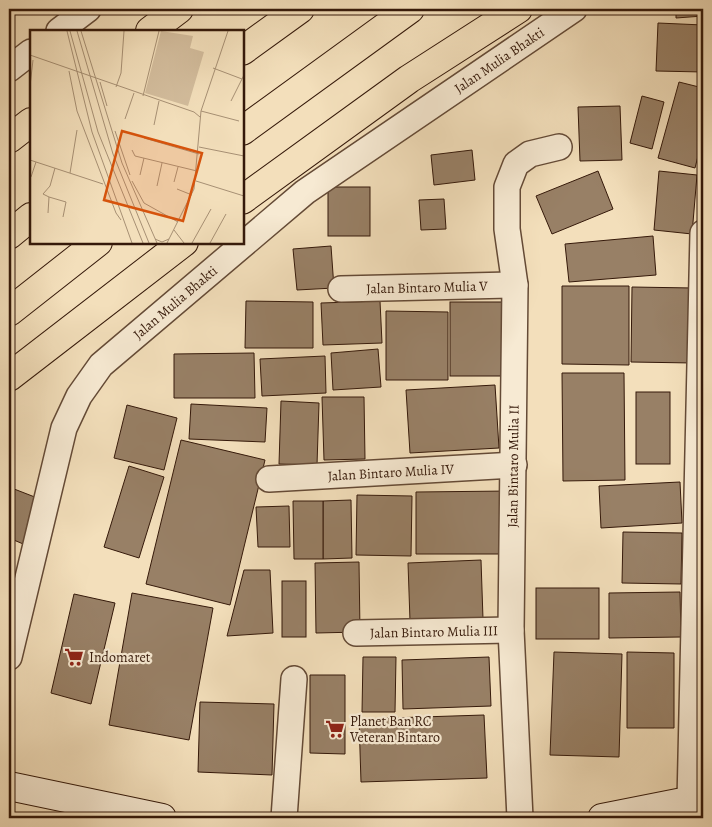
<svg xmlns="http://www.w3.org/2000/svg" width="712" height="827" font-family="Alegreya,serif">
<rect width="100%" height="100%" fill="#f3dfbb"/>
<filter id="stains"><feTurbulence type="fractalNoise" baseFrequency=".004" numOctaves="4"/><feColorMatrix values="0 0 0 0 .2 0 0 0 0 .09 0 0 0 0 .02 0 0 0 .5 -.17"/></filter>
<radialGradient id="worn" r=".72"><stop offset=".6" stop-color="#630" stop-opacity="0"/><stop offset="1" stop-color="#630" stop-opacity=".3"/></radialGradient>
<!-- building -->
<g fill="#988066" stroke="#35190a">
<polygon points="676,9 703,9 703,16 676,18"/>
<polygon points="658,23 703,25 703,72 656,71"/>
<polygon points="679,82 703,88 703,136 695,168 658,158"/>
<polygon points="642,96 664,102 652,149 630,143"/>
<polygon points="620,106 622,160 580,161 578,107"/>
<polygon points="472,150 475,180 434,185 431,155"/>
<polygon points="598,171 613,209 552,234 536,196"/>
<polygon points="659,171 697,175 692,234 654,230"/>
<rect x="328" y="187" width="42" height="49"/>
<polygon points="444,199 446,229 421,230 419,200"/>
<polygon points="653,236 656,275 569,282 565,244"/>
<polygon points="331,246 334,288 297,290 293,249"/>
<polygon points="562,286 629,286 629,365 562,364"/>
<polygon points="632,287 693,288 693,363 631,362"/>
<polygon points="246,301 313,302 313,348 245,348"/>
<polygon points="380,301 382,343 323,345 321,303"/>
<rect x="450" y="302" width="60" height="74"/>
<polygon points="386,311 448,312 448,380 386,380"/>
<polygon points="378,349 381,387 333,390 331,353"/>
<polygon points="254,353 255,398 174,398 174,354"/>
<polygon points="325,356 326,393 262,396 260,359"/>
<polygon points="562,373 624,373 625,480 563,481"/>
<polygon points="495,385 499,448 410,453 406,390"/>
<rect x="636" y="392" width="34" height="72"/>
<polygon points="322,397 364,397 365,459 324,460"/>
<polygon points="281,401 319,403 317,465 279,464"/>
<polygon points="191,404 267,408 265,442 189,439"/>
<polygon points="127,405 177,418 164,470 114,458"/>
<polygon points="181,440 265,460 230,605 146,584"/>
<polygon points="129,466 164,477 139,558 104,547"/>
<polygon points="680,482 682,523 601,528 599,486"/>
<polygon points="9,487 45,501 28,546 9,538"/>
<polygon points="508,491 508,554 416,554 416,492"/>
<polygon points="357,495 412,496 411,556 356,555"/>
<polygon points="351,500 352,558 323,559 323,501"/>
<polygon points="293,501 323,501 323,559 294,559"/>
<polygon points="289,506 290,547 258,547 256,507"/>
<polygon points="623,532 682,533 681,584 622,583"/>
<polygon points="481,560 483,619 410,621 408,563"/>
<polygon points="359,562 360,632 316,633 315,563"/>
<polygon points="244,570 270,570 273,633 227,636"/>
<rect x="282" y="581" width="24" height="56"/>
<rect x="536" y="588" width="63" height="51"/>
<polygon points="680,592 681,637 609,638 609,593"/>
<polygon points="132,593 213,608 189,740 109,725"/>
<polygon points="74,594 115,603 91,704 51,693"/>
<polygon points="554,652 622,654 619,757 550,755"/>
<polygon points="627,652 674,653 674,728 627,728"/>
<polygon points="363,657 396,657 395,712 362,712"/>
<polygon points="489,657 491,706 403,709 402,660"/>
<polygon points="310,675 345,675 345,754 310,753"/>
<polygon points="200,702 274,704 272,775 198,772"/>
<polygon points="484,715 487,778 361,782 359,719"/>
</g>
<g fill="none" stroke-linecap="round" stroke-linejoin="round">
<!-- minor casing -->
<g stroke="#644a36" stroke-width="28">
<g id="minor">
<polyline points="59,31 88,9"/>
<polyline points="9,69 31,52"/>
<path id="s1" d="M341,289L515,285"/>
<path id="s2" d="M269,479L514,465"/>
<path id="s3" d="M356,633L511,630"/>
<path id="s4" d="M9,657L64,428L79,396L101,365L305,192L574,9"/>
<polyline points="690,801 703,233"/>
<polyline points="284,818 294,679"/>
<path id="s5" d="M520,818L511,630L515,285L507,229V187L516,164L530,154L559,147"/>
</g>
</g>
<!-- secondary casing -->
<g stroke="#35190a" stroke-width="30">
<g id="secondary">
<polyline points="9,786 162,818"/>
<polyline points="602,818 703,798"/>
</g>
</g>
<!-- motorway casing -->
<g stroke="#35190a" stroke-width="30">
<g id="motorway">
<polyline points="150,31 179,9"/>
<polyline points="242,51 300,9"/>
<polyline points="242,131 410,9"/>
<polyline points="9,139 31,122"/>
<polyline points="242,200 409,79 518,9"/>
<polyline points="9,235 31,217"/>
<polyline points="9,312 98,242"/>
<polyline points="9,377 184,242"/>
</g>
</g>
<!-- minor -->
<use href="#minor" stroke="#f7ead3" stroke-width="25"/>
<!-- secondary -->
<use href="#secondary" stroke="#f7ead3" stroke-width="28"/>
<!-- motorway -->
<use href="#motorway" stroke="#f3dfbb" stroke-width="28"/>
</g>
<!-- icons -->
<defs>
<g id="supermarket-bare" transform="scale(1.5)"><path d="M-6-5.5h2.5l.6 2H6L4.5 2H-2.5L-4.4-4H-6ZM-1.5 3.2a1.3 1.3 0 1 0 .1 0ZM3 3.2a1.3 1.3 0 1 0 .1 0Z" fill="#8f2418" stroke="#f7ead3" stroke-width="2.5" paint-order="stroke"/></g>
</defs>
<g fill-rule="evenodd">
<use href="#supermarket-bare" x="74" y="657"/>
<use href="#supermarket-bare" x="335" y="729"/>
</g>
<g text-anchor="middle" stroke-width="4.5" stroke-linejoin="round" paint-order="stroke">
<!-- street labels -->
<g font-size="14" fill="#35190a" stroke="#f7ead3">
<text dy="5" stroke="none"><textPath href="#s4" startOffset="811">Jalan Mulia Bhakti</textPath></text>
<text dy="5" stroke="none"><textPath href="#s1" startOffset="86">Jalan Bintaro Mulia V</textPath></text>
<text dy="5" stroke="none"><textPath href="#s4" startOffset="406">Jalan Mulia Bhakti</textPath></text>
<text dy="5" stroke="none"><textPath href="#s5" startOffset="352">Jalan Bintaro Mulia II</textPath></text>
<text dy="5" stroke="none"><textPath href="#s2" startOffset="122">Jalan Bintaro Mulia IV</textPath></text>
<text dy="5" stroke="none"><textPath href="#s3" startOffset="78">Jalan Bintaro Mulia III</textPath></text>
</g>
<!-- poi labels -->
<g font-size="14" fill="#35190a" stroke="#f7ead3" text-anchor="start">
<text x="89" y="662">Indomaret</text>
<text x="350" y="726">Planet Ban RC<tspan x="350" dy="16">Veteran Bintaro</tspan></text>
</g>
</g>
<!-- overview -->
<g transform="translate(30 30)">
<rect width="214" height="214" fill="#f3dfbb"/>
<path d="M131,1L163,6L160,18L174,22L158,76L115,63Z" fill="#d3bd9d"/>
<path fill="none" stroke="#a79074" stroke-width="1" d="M37,1L62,102L102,213M40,1L68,102L113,213M47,1L83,124L119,213M51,1L92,133L127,213M0,25L164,82L170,87M183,38L212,49M39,41L47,81L86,183L91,190M70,52L77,76M0,56L3,30M86,57L91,43L94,1M113,66L129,1M201,71L214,45M171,81L209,91M95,89L104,63M124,95L129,71M85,101L100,145M114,108L169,124M169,117L214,126M102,120L105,126L167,141M0,130L73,154M40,143L47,100M110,145L114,128M1,147L6,132M102,151L114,173L148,192M166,151L214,166M144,152L148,137M127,156L132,133M147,159L162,165M19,167L36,172L33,187M18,183L19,167L13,164L20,156L25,138M144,200L154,213M125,209L132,212L139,209M137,213L164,159L171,81L198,1M162,213L181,179M180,213L196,184"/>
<path fill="#d6530c" fill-opacity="0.15" stroke="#d6530c" stroke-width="2.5" d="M92,101L172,123L153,191L74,170Z"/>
<rect width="214" height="214" fill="none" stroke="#35190a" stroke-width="2.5"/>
</g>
<!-- margin -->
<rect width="712" height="827" fill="none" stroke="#f3dfbb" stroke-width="30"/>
<rect x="10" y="10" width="692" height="807" fill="none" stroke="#35190a" stroke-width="2.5"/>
<rect x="15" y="15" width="682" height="797" fill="none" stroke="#35190a"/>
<rect width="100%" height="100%" filter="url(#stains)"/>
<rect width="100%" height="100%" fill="url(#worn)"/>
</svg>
